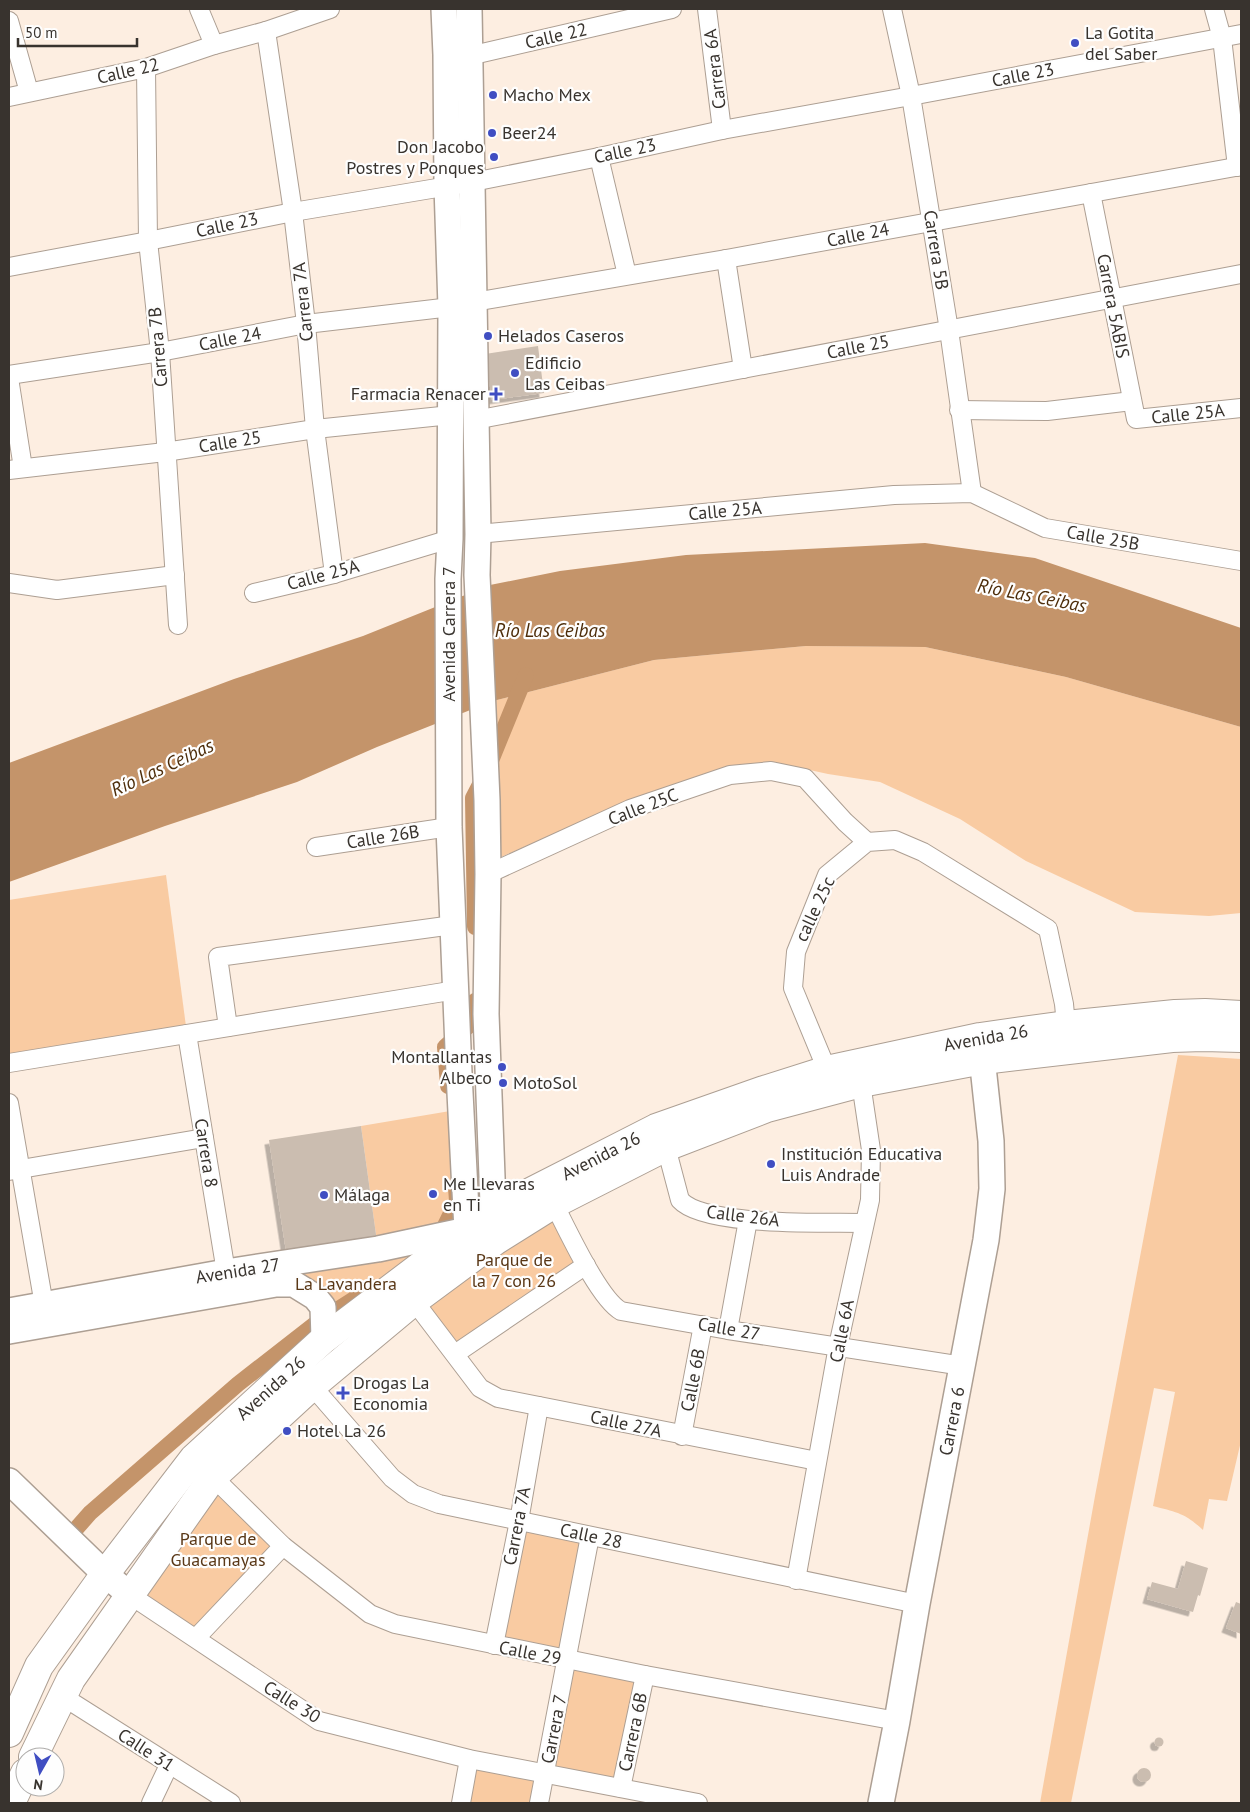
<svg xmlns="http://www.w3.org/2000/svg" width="1250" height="1812" font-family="'PT Sans',sans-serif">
<defs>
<filter id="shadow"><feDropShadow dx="-4.5" dy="4.5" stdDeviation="0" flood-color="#0004"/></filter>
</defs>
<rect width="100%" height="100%" fill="#fdeee1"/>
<!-- green -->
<g fill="#f9cba2">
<polygon points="806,646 925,647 1066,677 1241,727 1241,913 1209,916 1135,912 1026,861 960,819 880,782 828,774 796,767 750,765 631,800 501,857 497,809 493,701 654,660"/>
<polygon points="166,875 187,1034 9,1063 9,900"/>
<path d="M1178,1055L1241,1059V1441L1227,1501L1209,1499L1203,1530C1185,1513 1176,1512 1153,1506L1175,1392L1154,1388L1071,1803H1040L1095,1496Z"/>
<polygon points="462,1109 467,1230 408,1244 419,1267 324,1339 288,1264 378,1249 361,1126"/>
<polygon points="554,1204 586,1265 455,1354 414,1301"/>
<polygon points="213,1477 283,1546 196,1638 130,1595"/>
<polygon points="519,1521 590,1536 567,1660 645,1675 621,1788 545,1774 539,1803 461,1803 469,1759 545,1773 566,1660 494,1645"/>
</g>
<!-- water -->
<polygon fill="#c4946a" points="925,543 1035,558 1241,628 1241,727 1066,677 925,647 806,646 654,660 493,701 377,747 297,782 165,826 9,882 9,763 234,679 363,636 490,585 560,571 686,555"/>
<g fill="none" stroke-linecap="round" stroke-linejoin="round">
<!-- canal -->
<g stroke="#c4946a" stroke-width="16">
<polyline points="475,927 473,798 486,773 526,675"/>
<polyline points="448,1086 445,1047 475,1020 475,1001"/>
<polyline points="436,1239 440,1236 457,1201 456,1187"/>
<polyline points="61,1531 68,1538 90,1513 238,1384 315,1324 373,1287"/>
</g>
</g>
<!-- building -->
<g fill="#cbbdb0" filter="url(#shadow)">
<polygon points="538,346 544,393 492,400 485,354"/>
<polygon points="361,1126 378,1249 288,1264 269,1140"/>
<polygon points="1186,1561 1208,1568 1200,1596 1198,1595 1193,1612 1147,1599 1152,1582 1178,1589"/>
<polygon points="1236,1602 1241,1604 1241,1634 1226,1628"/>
<circle cx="1159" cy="1742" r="4.5"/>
<circle cx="1144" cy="1775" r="7"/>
</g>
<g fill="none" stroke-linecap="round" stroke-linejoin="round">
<!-- street casing -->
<g stroke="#ad9f93" stroke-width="20">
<g id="street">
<polyline points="199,9 214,45"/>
<polyline points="707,9 722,130"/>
<polyline points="892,9 911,96 949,330 972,493"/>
<polyline points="1214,9 1222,38 1237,167"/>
<polyline points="9,21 29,92"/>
<polyline points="266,31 293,212 306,324 315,429 334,574"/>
<polyline points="469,56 672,9"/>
<polyline points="146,68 148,241 160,352 178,625"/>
<polyline points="9,97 146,68 214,45 266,31 330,9"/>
<polyline points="599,157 627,275"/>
<polyline points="1091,193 1136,419 1241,408"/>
<polyline points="726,259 743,369"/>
<polyline points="9,267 148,241 293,212 473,182 599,157 722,130 911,96 1241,34"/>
<polyline points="474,302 726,259 1241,166"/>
<polyline points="9,375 160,352 306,324 451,307"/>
<polyline points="9,378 23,468"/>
<polyline points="959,410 1047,411 1132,401"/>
<polyline points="475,420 1241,274"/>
<polyline points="9,470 165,452 315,429 451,415"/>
<polyline points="478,534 894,495 972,493 1045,528 1241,561"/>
<polyline points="9,583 57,590 175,575"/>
<polyline points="254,593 334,574 450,539"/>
<polyline points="316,847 449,827"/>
<polyline points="488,874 630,809 730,775 771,771 805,778 845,822 867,842"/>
<polyline points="228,1027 218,957 453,925"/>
<polyline points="187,1034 226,1272"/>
<polyline points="9,1063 456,990"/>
<polyline points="827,1070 793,988 796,952 827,875 867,842 895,840 923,852 1048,929 1064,1004 1066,1025"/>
<polyline points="9,1103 44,1305"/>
<path d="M666,1147L680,1200C704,1227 826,1222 864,1223"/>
<polyline points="9,1171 204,1138"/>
<path d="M554,1204C567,1229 599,1299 621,1311L728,1330L963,1366"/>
<polyline points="414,1301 480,1388 498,1398 817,1461"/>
<polyline points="728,1330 748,1220"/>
<polyline points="455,1354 586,1265"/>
<polyline points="312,1386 392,1478 413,1494 439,1504 917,1604"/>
<polyline points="682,1436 703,1325"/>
<polyline points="213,1477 283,1546 370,1614 395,1624 645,1675 897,1721"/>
<polyline points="796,1580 838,1346 870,1200 871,1150 861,1083"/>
<polyline points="130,1595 319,1721 469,1759 698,1803"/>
<polyline points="196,1638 283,1546"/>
<polyline points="494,1645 519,1521 539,1406"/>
<polyline points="62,1696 231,1803"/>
<polyline points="621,1788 645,1675"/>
<polyline points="151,1803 169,1765"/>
<polyline points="461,1803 469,1759"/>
<polyline points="539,1803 590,1536"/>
</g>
</g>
<!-- secondary casing -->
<g stroke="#ad9f93" stroke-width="28">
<g id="secondary">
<polyline points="444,9 446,55 447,186 451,307 450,539 448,579 449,827 459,1073 467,1230 471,1248"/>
<polyline points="469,9 478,534 477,575 487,800 488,874 486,1014 494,1231"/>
<polyline points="9,1311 226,1272 378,1249 467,1230"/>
<polyline points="9,1331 276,1284 294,1284 315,1297 323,1307 324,1339"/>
<polyline points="9,1481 105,1574 130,1595"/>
<polyline points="881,1803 897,1721 917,1604 986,1240 992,1189 991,1141 980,1039"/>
</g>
</g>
<!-- primary casing -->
<g stroke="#ad9f93" stroke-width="30">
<g id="primary">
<polyline points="9,1733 39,1666 105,1574 194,1458 324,1339 493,1211 656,1128 764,1090 827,1070 980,1037 1066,1025 1175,1014 1205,1013 1241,1015"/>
<polyline points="33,1757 71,1679 213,1477 312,1386 414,1301 495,1241 554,1204 666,1147 767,1108 861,1083 983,1060 1172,1038 1203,1037 1241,1038"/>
<polyline points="11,1803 25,1773"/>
</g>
</g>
<!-- street -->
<use href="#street" stroke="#fff" stroke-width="18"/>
<!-- secondary -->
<use href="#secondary" stroke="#fff" stroke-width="25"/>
<!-- primary -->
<use href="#primary" stroke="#fff" stroke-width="28"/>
</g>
<!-- markers -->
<g fill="#404ec2" stroke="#fefefe" stroke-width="2">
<circle cx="1075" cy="43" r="5"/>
<circle cx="493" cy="95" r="5"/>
<circle cx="492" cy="133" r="5"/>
<circle cx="494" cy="157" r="5"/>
<circle cx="488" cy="336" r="5"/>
<circle cx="515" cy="373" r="5"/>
<path d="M493.5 386.5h5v5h5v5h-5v5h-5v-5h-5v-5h5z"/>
<circle cx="502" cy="1067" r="5"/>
<circle cx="503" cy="1083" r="5"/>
<circle cx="771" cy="1164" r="5"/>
<circle cx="433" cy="1194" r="5"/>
<circle cx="324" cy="1195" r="5"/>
<path d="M340.5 1385.5h5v5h5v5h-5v5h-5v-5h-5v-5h5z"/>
<circle cx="287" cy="1431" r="5"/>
</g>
<g text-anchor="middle" stroke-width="4.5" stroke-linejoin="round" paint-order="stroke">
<!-- poi labels -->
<g font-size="18" fill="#38332e" stroke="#fefefe" text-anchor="start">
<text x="1085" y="39">La Gotita<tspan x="1085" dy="21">del Saber</tspan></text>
<text x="503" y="101">Macho Mex</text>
<text x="502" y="139">Beer24</text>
<text x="484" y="153" text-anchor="end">Don Jacobo<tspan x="484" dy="21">Postres y Ponques</tspan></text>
<text x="498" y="342">Helados Caseros</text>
<text x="525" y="369">Edificio<tspan x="525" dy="21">Las Ceibas</tspan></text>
<text x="486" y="400" text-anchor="end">Farmacia Renacer</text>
<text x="492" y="1063" text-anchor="end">Montallantas<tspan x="492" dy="21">Albeco</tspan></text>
<text x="513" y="1089">MotoSol</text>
<text x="781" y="1160">Institución Educativa<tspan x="781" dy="21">Luis Andrade</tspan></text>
<text x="443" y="1190">Me Llevaras<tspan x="443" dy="21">en Ti</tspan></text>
<text x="334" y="1201">Málaga</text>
<text x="353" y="1389">Drogas La<tspan x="353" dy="21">Economia</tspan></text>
<text x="297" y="1437">Hotel La 26</text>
</g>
<!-- street labels -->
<g font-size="18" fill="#38332e" stroke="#fefefe">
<text transform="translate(556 36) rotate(-13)" y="6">Calle 22</text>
<text transform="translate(715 69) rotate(-97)" y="6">Carrera 6A</text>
<text transform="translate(128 71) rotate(-13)" y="6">Calle 22</text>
<text transform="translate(1023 75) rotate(-11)" y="6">Calle 23</text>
<text transform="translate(625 151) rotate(-12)" y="6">Calle 23</text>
<text transform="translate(227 225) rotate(-12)" y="6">Calle 23</text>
<text transform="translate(858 235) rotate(-11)" y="6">Calle 24</text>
<text transform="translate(936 250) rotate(81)" y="6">Carrera 5B</text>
<text transform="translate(303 302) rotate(-96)" y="6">Carrera 7A</text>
<text transform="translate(1113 306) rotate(79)" y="6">Carrera 5ABIS</text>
<text transform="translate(230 339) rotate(-11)" y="6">Calle 24</text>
<text transform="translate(158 347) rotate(-95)" y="6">Carrera 7B</text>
<text transform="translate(858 347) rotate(-11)" y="6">Calle 25</text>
<text transform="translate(1188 414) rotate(-6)" y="6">Calle 25A</text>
<text transform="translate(230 442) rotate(-9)" y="6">Calle 25</text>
<text transform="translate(725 511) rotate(-5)" y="6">Calle 25A</text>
<text transform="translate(1103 538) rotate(10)" y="6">Calle 25B</text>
<text transform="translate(323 575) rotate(-15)" y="6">Calle 25A</text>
<text transform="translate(449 634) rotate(-90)" y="6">Avenida Carrera 7</text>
<text transform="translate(643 807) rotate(-21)" y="6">Calle 25C</text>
<text transform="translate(383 837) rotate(-9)" y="6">Calle 26B</text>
<text transform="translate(815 909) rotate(-65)" y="6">calle 25c</text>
<text transform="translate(986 1038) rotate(-10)" y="6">Avenida 26</text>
<text transform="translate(206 1153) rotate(81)" y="6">Carrera 8</text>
<text transform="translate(601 1156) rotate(-27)" y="6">Avenida 26</text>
<text transform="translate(743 1216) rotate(7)" y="6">Calle 26A</text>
<text transform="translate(238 1271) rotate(-9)" y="6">Avenida 27</text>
<text transform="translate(729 1329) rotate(10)" y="6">Calle 27</text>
<text transform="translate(842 1331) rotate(-79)" y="6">Calle 6A</text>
<text transform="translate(693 1380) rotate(-79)" y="6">Calle 6B</text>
<text transform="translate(271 1388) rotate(-42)" y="6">Avenida 26</text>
<text transform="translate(952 1421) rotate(-79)" y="6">Carrera 6</text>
<text transform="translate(626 1424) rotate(12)" y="6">Calle 27A</text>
<text transform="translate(517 1526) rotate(-79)" y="6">Carrera 7A</text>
<text transform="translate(591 1536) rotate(12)" y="6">Calle 28</text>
<text transform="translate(530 1653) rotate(11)" y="6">Calle 29</text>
<text transform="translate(292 1702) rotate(32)" y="6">Calle 30</text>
<text transform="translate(554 1729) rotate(-79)" y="6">Carrera 7</text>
<text transform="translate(633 1732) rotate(-78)" y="6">Carrera 6B</text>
<text transform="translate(146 1750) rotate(33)" y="6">Calle 31</text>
</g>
<!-- park labels -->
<g font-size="18" fill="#593716" stroke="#fefefe">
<text x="514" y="1266">Parque de<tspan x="514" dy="21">la 7 con 26</tspan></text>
<text x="346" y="1290">La Lavandera</text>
<text x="218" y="1545">Parque de<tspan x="218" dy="21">Guacamayas</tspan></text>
</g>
<!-- water labels -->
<g font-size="19" font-style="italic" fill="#4d2d0a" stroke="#fefefe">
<text transform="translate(1032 595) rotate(11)" y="7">Río Las Ceibas</text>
<text x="550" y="637">Río Las Ceibas</text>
<text transform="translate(162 767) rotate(-25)" y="7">Río Las Ceibas</text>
</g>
</g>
<!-- border -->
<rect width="1250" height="1812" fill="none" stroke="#38332e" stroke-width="20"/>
<!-- north arrow -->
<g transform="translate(40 1772) rotate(188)"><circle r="24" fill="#fefefe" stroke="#afadab"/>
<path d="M0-4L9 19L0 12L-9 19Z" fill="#404ec2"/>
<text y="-8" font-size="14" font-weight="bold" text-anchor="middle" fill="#38332e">N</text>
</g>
<!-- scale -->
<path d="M18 38v8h119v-8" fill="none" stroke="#38332e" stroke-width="2.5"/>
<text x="25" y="38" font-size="15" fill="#38332e" stroke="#fefefe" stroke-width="4" paint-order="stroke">50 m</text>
</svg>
